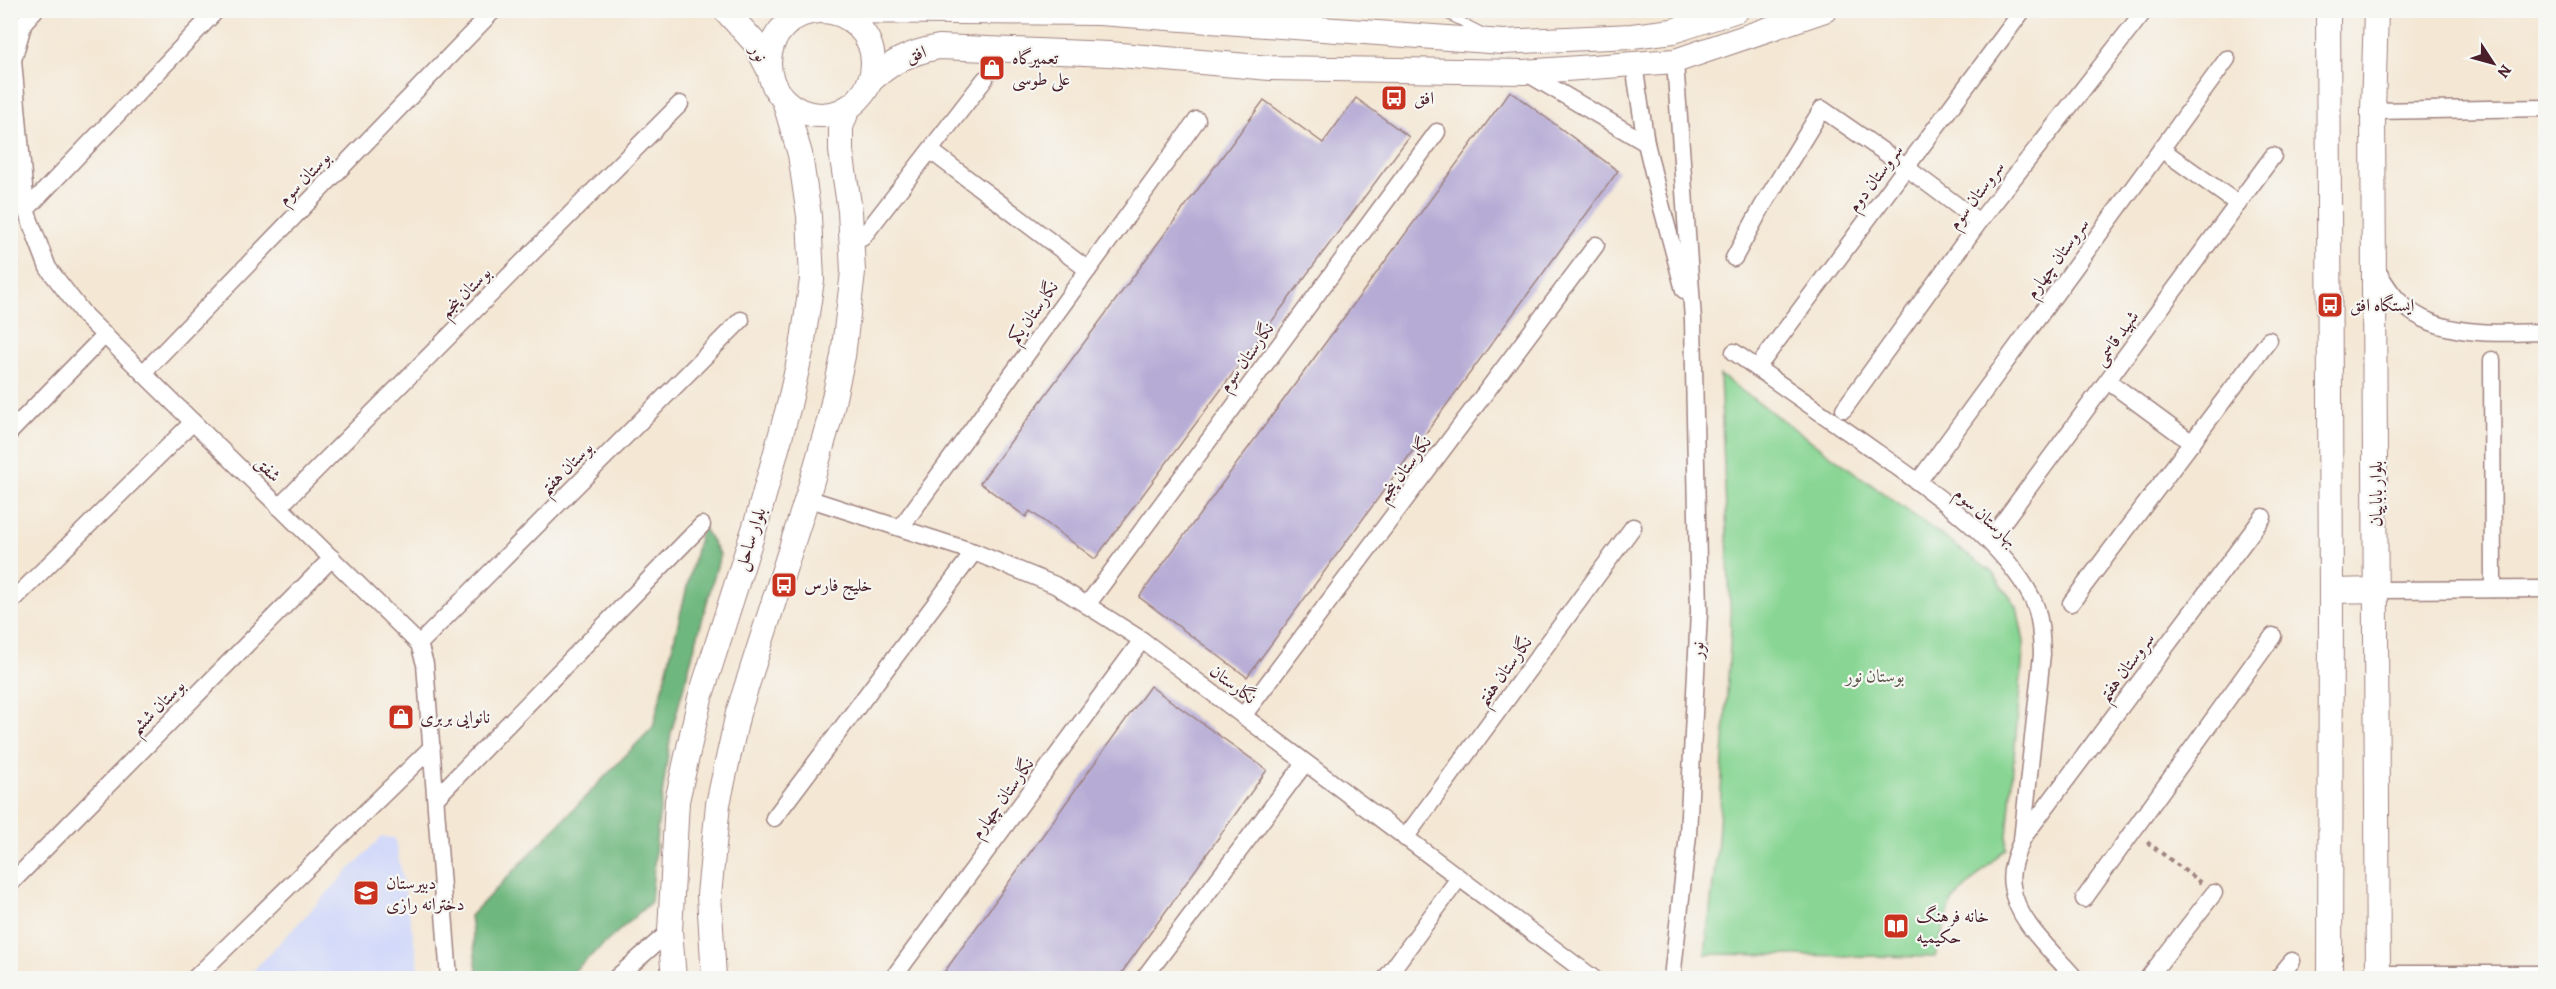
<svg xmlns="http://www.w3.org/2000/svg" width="2556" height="989" font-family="Alegreya,Amiri,serif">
<rect width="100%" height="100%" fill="#f6f6f2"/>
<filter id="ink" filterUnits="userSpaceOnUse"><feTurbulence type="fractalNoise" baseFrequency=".0167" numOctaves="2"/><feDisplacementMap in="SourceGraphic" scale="12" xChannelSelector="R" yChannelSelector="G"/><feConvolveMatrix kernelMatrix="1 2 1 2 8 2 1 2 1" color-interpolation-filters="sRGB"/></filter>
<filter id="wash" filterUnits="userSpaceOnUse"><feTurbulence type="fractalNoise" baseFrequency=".008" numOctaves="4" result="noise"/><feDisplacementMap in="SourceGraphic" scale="24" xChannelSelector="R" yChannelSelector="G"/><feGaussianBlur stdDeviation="1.35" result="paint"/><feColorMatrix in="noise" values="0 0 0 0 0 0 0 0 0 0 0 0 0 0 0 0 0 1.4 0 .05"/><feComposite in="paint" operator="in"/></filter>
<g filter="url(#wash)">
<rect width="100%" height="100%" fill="#f4e7d4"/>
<!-- built -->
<polygon fill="#d2d9f9" points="381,837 395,838 421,978 246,978"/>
<!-- green -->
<g fill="#89d694" stroke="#6a7a60" stroke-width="1.5">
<polygon points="11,181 15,253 20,263 11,273"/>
<polygon points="1720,375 1992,572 2017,607 2024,642 2006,848 1952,901 1935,957 1705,954 1718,840 1731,628"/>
</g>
<!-- forest -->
<polygon fill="#6eb77e" stroke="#5c6b54" stroke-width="1.5" points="702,525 720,555 671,733 657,831 651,902 566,978 478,978 470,916 653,727"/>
<g id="blocks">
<!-- building -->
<g fill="#b6abd5">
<polygon points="1510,91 1618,171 1247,677 1139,597"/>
<polygon points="1356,98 1409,137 1095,559 1030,511 1026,517 980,483 1264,100 1323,143"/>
<polygon points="1150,686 1267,770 1118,978 940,978"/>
</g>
</g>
</g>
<g filter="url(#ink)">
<use href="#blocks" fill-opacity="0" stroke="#9f8380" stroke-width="1.5"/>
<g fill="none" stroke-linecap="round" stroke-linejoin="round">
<!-- service casing -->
<g stroke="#9f8380" stroke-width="10">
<polyline id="service" points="1438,10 1484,33"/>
</g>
<!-- minor casing -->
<g stroke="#9f8380" stroke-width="19">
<g id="minor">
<polyline points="35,10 24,22 13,60 26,210 48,268 85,316 419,644 425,664 449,978"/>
<polyline points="1634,65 1646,143 1658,193 1684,290"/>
<polyline points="1525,72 1646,143"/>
<polyline points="2373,111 2546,108"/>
<polyline points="2161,149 2238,204"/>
<polyline points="931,151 1088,270"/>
<polyline points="26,210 217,10"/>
<polyline points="862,238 985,79"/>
<polyline points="1734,258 1762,207 1822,109 1907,168 1979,222"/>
<path d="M2375,267C2381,277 2388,289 2396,298C2432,339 2496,333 2546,332"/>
<path d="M1734,352C1776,381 1818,411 1861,441C1918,482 2001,536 2033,600C2041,617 2041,636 2042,654L2022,840C2016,854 2009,870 2012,886C2016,921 2053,952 2075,978"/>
<polyline points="2492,360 2493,589"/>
<polyline points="1757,368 2023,10"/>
<polyline points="143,373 494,10"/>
<polyline points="2108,381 2192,443"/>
<polyline points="1844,409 1979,222 2145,10"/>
<polyline points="10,432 105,335"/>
<polyline points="1918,482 2227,59"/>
<polyline points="807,498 974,552 1055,585 1142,640 1593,978"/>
<polyline points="279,507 680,104"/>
<polyline points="901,527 1197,120"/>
<polyline points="1989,541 2273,156"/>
<polyline points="2377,590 2546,589"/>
<polyline points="10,603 193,422"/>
<polyline points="2071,603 2269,340"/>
<polyline points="1087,605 1437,132"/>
<polyline points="419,644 741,320"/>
<polyline points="1243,716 1596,245"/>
<polyline points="436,798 702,525"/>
<polyline points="774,818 974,552"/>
<polyline points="1405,838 1633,527"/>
<polyline points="2022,839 2263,517"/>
<polyline points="10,884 332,558"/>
<polyline points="2084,899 2273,636"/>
<polyline points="2378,974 2546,974"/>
<polyline points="195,978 432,747"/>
<polyline points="616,978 670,931"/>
<polyline points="893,978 1142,640"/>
<polyline points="1144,978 1305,763"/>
<polyline points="1386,978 1459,878"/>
<polyline points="1672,978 1688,835 1699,612 1693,320 1675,61"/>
<polyline points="2148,978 2214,893"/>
<polyline points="2278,978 2292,961"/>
</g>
</g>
<!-- secondary casing -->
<g stroke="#9f8380" stroke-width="26">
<g id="secondary">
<polyline points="725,10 755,43 769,70"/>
<polyline points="2328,10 2331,591 2330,978"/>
<polyline points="2376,10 2373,111 2378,978"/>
<polyline points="826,11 1099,13 1503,42 1632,36 1673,31 1737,10"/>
<circle cx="821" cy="63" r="52"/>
<path d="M869,82C893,61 908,53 939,47L1109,54L1270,68L1524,72L1675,61L1825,10"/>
<polyline points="2331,591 2377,590"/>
<polyline points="674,978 670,931 677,801 700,698 758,517 789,405 802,347 812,280 809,216 800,154 784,100"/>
<polyline points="714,978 709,895 718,804 738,713 807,498 829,421 843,356 853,272 850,211 841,151 841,127 848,108"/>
</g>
</g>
<!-- path -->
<polyline stroke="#9f8380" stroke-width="4" stroke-dasharray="4.5 4.5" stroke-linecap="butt" points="2147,842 2201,883"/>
<!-- service -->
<use href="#service" stroke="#fff" stroke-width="8"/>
<!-- minor -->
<use href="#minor" stroke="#fff" stroke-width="16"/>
<!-- secondary -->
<use href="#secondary" stroke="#fff" stroke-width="24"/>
</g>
</g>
<!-- icons -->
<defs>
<g id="shop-square" transform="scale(1.35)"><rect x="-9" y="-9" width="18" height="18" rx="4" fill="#c8321e" stroke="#f6f6f2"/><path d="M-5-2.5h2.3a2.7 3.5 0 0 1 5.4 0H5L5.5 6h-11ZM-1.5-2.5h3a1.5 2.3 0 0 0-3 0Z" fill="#fff"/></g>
<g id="bus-square" transform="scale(1.35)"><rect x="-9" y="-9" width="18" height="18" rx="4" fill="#c8321e" stroke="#f6f6f2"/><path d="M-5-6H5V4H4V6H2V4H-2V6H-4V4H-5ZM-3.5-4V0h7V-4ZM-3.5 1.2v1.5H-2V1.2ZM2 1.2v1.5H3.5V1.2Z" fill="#fff"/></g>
<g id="school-square" transform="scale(1.35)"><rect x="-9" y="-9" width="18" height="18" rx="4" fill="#c8321e" stroke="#f6f6f2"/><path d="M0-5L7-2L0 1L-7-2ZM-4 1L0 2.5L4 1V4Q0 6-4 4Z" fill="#fff"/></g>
<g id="library-square" transform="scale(1.35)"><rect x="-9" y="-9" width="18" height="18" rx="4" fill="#c8321e" stroke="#f6f6f2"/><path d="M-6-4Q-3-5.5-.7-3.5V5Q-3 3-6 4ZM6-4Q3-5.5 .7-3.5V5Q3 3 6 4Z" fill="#fff"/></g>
</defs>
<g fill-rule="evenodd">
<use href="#shop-square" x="992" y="68"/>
<use href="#bus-square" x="1394" y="98"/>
<use href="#bus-square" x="2330" y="305"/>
<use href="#bus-square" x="784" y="585"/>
<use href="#shop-square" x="401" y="717"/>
<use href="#school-square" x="366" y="893"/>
<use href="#library-square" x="1896" y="926"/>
</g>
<g text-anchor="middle" stroke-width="4.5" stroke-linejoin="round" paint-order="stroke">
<!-- street labels -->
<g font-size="18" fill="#4a1f2b" stroke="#f6f6f2">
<text transform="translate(759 53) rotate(59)" y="6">نور</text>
<text transform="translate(916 54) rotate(-18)" y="6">افق</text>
<text transform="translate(304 178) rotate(-46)" y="6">بوستان سوم</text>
<text transform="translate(1875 178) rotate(-53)" y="6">سروستان دوم</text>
<text transform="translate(1976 195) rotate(-53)" y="6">سروستان سوم</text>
<text transform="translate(2057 258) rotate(-54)" y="6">سروستان چهارم</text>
<text transform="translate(465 292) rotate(-45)" y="6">بوستان پنجم</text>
<text transform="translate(1033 312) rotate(-54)" y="6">نگارستان یکم</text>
<text transform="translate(2116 338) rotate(-54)" y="6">شهید قاسمی</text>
<text transform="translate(1246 357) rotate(-54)" y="6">نگارستان سوم</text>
<text transform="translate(566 468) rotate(-45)" y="6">بوستان هفتم</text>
<text transform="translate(268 469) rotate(44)" y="6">شفق</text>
<text transform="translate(1404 469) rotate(-53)" y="6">نگارستان پنجم</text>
<text transform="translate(2376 494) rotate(-90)" y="6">بلوار باباییان</text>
<text transform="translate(1986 517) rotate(43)" y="6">بهارستان سوم</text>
<text transform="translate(750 539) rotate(-72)" y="6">بلوار ساحل</text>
<text transform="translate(1697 650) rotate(-87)" y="6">نور</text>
<text transform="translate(2126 667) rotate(-53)" y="6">سروستان هفتم</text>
<text transform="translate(1504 671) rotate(-54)" y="6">نگارستان هفتم</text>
<text transform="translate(1233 684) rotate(37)" y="6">نگارستان</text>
<text transform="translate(157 707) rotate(-45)" y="6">بوستان ششم</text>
<text transform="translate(1002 798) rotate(-54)" y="6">نگارستان چهارم</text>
</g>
<!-- poi labels -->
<g font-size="18" fill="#4a1f2b" stroke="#f6f6f2" text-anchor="start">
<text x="1012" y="64">تعمیرگاه<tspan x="1012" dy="21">علی طوسی</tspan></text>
<text x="1414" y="104">افق</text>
<text x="2350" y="311">ایستگاه افق</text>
<text x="804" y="591">خلیج فارس</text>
<text x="420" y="723">نانوایی بربری</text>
<text x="386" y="889">دبیرستان<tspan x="386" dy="21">دخترانه رازی</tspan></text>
<text x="1916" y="922">خانه فرهنگ<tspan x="1916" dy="21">حکیمیه</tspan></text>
</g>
<!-- park labels -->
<g font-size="18" fill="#5d564a" stroke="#f6f6f2">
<text x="1875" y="682">بوستان نور</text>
</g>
</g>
<!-- margin -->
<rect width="2556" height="989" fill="none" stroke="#f6f6f2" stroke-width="36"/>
<!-- north arrow -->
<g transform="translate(2493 63) rotate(126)" stroke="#f6f6f2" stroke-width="4.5" paint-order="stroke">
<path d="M0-4.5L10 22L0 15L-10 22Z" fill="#4a1f2b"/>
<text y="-9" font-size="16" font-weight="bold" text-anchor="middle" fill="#4a1f2b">N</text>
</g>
</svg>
